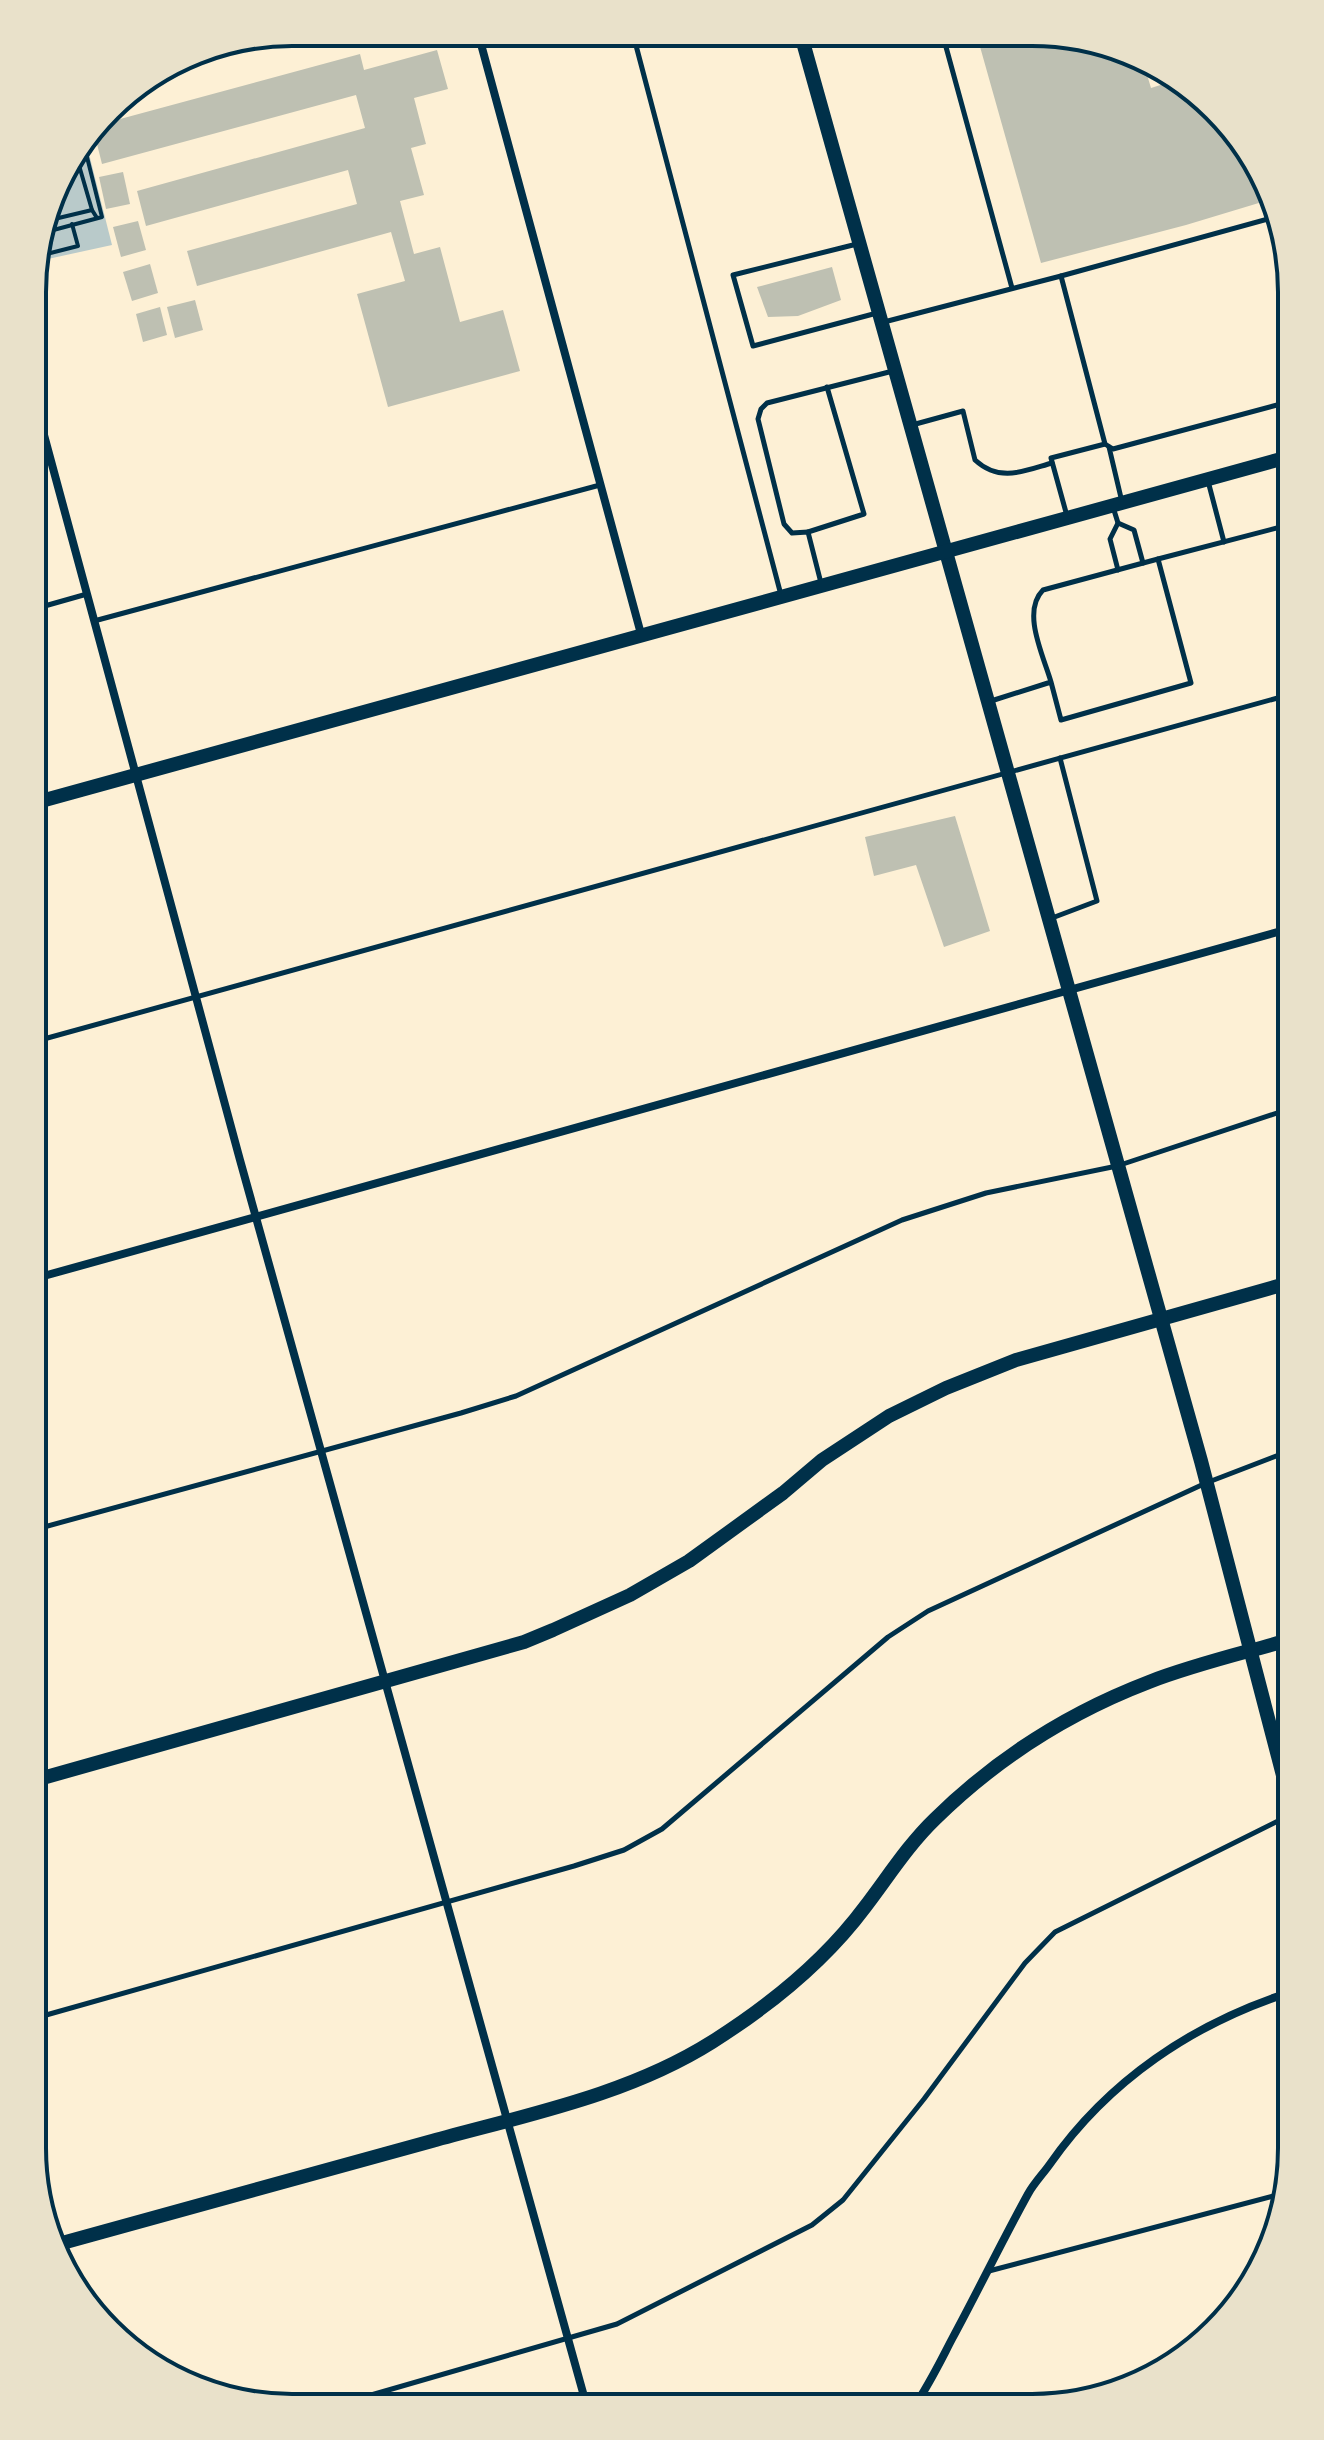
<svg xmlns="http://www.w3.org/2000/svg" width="1324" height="2440" font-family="Lato,sans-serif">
<rect width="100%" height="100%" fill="#fdf0d5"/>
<!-- green -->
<polygon fill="#b9caca" points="86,142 112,245 34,262 59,177"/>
<!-- building -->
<g fill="#bec0b2">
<polygon points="977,36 1082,37 1145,68 1151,88 1173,81 1203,96 1272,199 1186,225 1041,263"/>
<polygon points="437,50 448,89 414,98 426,144 411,148 424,195 400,201 414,254 440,247 460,322 503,310 520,371 388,407 357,294 405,281 391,232 197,286 187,251 357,204 348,170 146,226 137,191 365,128 356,95 102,164 94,132 98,125 360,54 364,70"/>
<polygon points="123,172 130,204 106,209 99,177"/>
<polygon points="138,221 146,250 121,257 113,227"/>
<polygon points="150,264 158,293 132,301 123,272"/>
<polygon points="832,267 841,300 798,316 768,317 757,287"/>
<polygon points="195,300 203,330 175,338 167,307"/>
<polygon points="160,307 167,335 143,342 136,314"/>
<polygon points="955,816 990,931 944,947 916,865 874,876 865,837"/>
</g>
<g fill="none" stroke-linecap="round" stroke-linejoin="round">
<!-- path -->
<g stroke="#003049" stroke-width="4">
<polyline points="76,155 92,210 97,218"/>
<polyline points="46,221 92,210"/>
<polyline points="43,230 46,232 102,217 84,145"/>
<polyline points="35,257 78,246 72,224"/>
</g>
<!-- service -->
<g stroke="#003049" stroke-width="5">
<polyline points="633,34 781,595"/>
<polyline points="664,34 665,38 679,34"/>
<polyline points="943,36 1012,288"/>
<polyline points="857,244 733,275 753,346 877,313"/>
<polyline points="1061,276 1279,216"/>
<polyline points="884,322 1061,276 1105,444 1113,449 1292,401"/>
<path d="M912,425L963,411L975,460C1000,483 1024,471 1052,463"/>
<polyline points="1109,447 1122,502"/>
<polyline points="1208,481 1224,542"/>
<polyline points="1113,507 1118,523 1110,539 1118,570"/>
<polyline points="1067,516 1051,458 1105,444"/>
<polyline points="1118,523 1134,530 1143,563"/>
<polyline points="808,532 864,514 827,387"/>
<polyline points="1158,559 1292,524"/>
<polyline points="821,583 808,532 792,533 784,524 758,419 761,409 767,403 893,371"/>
<polyline points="34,609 87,594"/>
<polyline points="94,621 600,485"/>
<path d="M991,701L1051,682L1061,720L1191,683L1158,559L1043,590C1021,612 1044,657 1051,682"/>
<polyline points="1052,918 1097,901 1060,758"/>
<polyline points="33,1042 1292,694"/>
<polyline points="33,1530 461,1413 516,1396 902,1220 986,1193 1117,1166 1292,1108"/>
<polyline points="32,2019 574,1866 624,1850 662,1829 888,1637 928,1611 1206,1483 1292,1450"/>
<polyline points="989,2271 1285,2193"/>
<polyline points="333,2406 617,2324 812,2225 843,2200 924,2099 1025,1963 1055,1932 1292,1814"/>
</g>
<!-- minor -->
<g stroke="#003049" stroke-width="8">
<polyline points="478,33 641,634"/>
<polyline points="34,398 240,1160 587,2407"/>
<polyline points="33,1279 1292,928"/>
<path d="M913,2408C928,2387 940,2362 952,2339C978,2291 1002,2241 1028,2194C1034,2183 1043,2174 1050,2164C1108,2081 1193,2023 1291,1992"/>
</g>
<!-- tertiary -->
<g stroke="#003049" stroke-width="14">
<polyline points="32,1781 524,1642 553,1630 630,1595 689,1561 783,1493 822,1460 889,1416 946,1388 1016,1360 1292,1282"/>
<path d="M55,2245C180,2211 306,2176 432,2141C526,2115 628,2095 712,2042C769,2006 824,1962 865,1907C888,1877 908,1845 935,1819C997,1758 1068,1713 1149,1682C1195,1664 1244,1653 1292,1639"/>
</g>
<!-- secondary -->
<g stroke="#003049" stroke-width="14">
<polyline points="801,35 1201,1461 1292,1810"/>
<polyline points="34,803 1292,456"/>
</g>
</g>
<!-- crop -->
<path d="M0 0H1324V2440H0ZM292 46H1032A246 246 0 0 1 1278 292V2148A246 246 0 0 1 1032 2394H292A246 246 0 0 1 46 2148V292A246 246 0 0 1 292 46Z" fill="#e9e1ca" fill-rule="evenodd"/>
<path fill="none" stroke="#003049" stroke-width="4" d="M292 46H1032A246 246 0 0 1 1278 292V2148A246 246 0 0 1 1032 2394H292A246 246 0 0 1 46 2148V292A246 246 0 0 1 292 46Z"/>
</svg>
